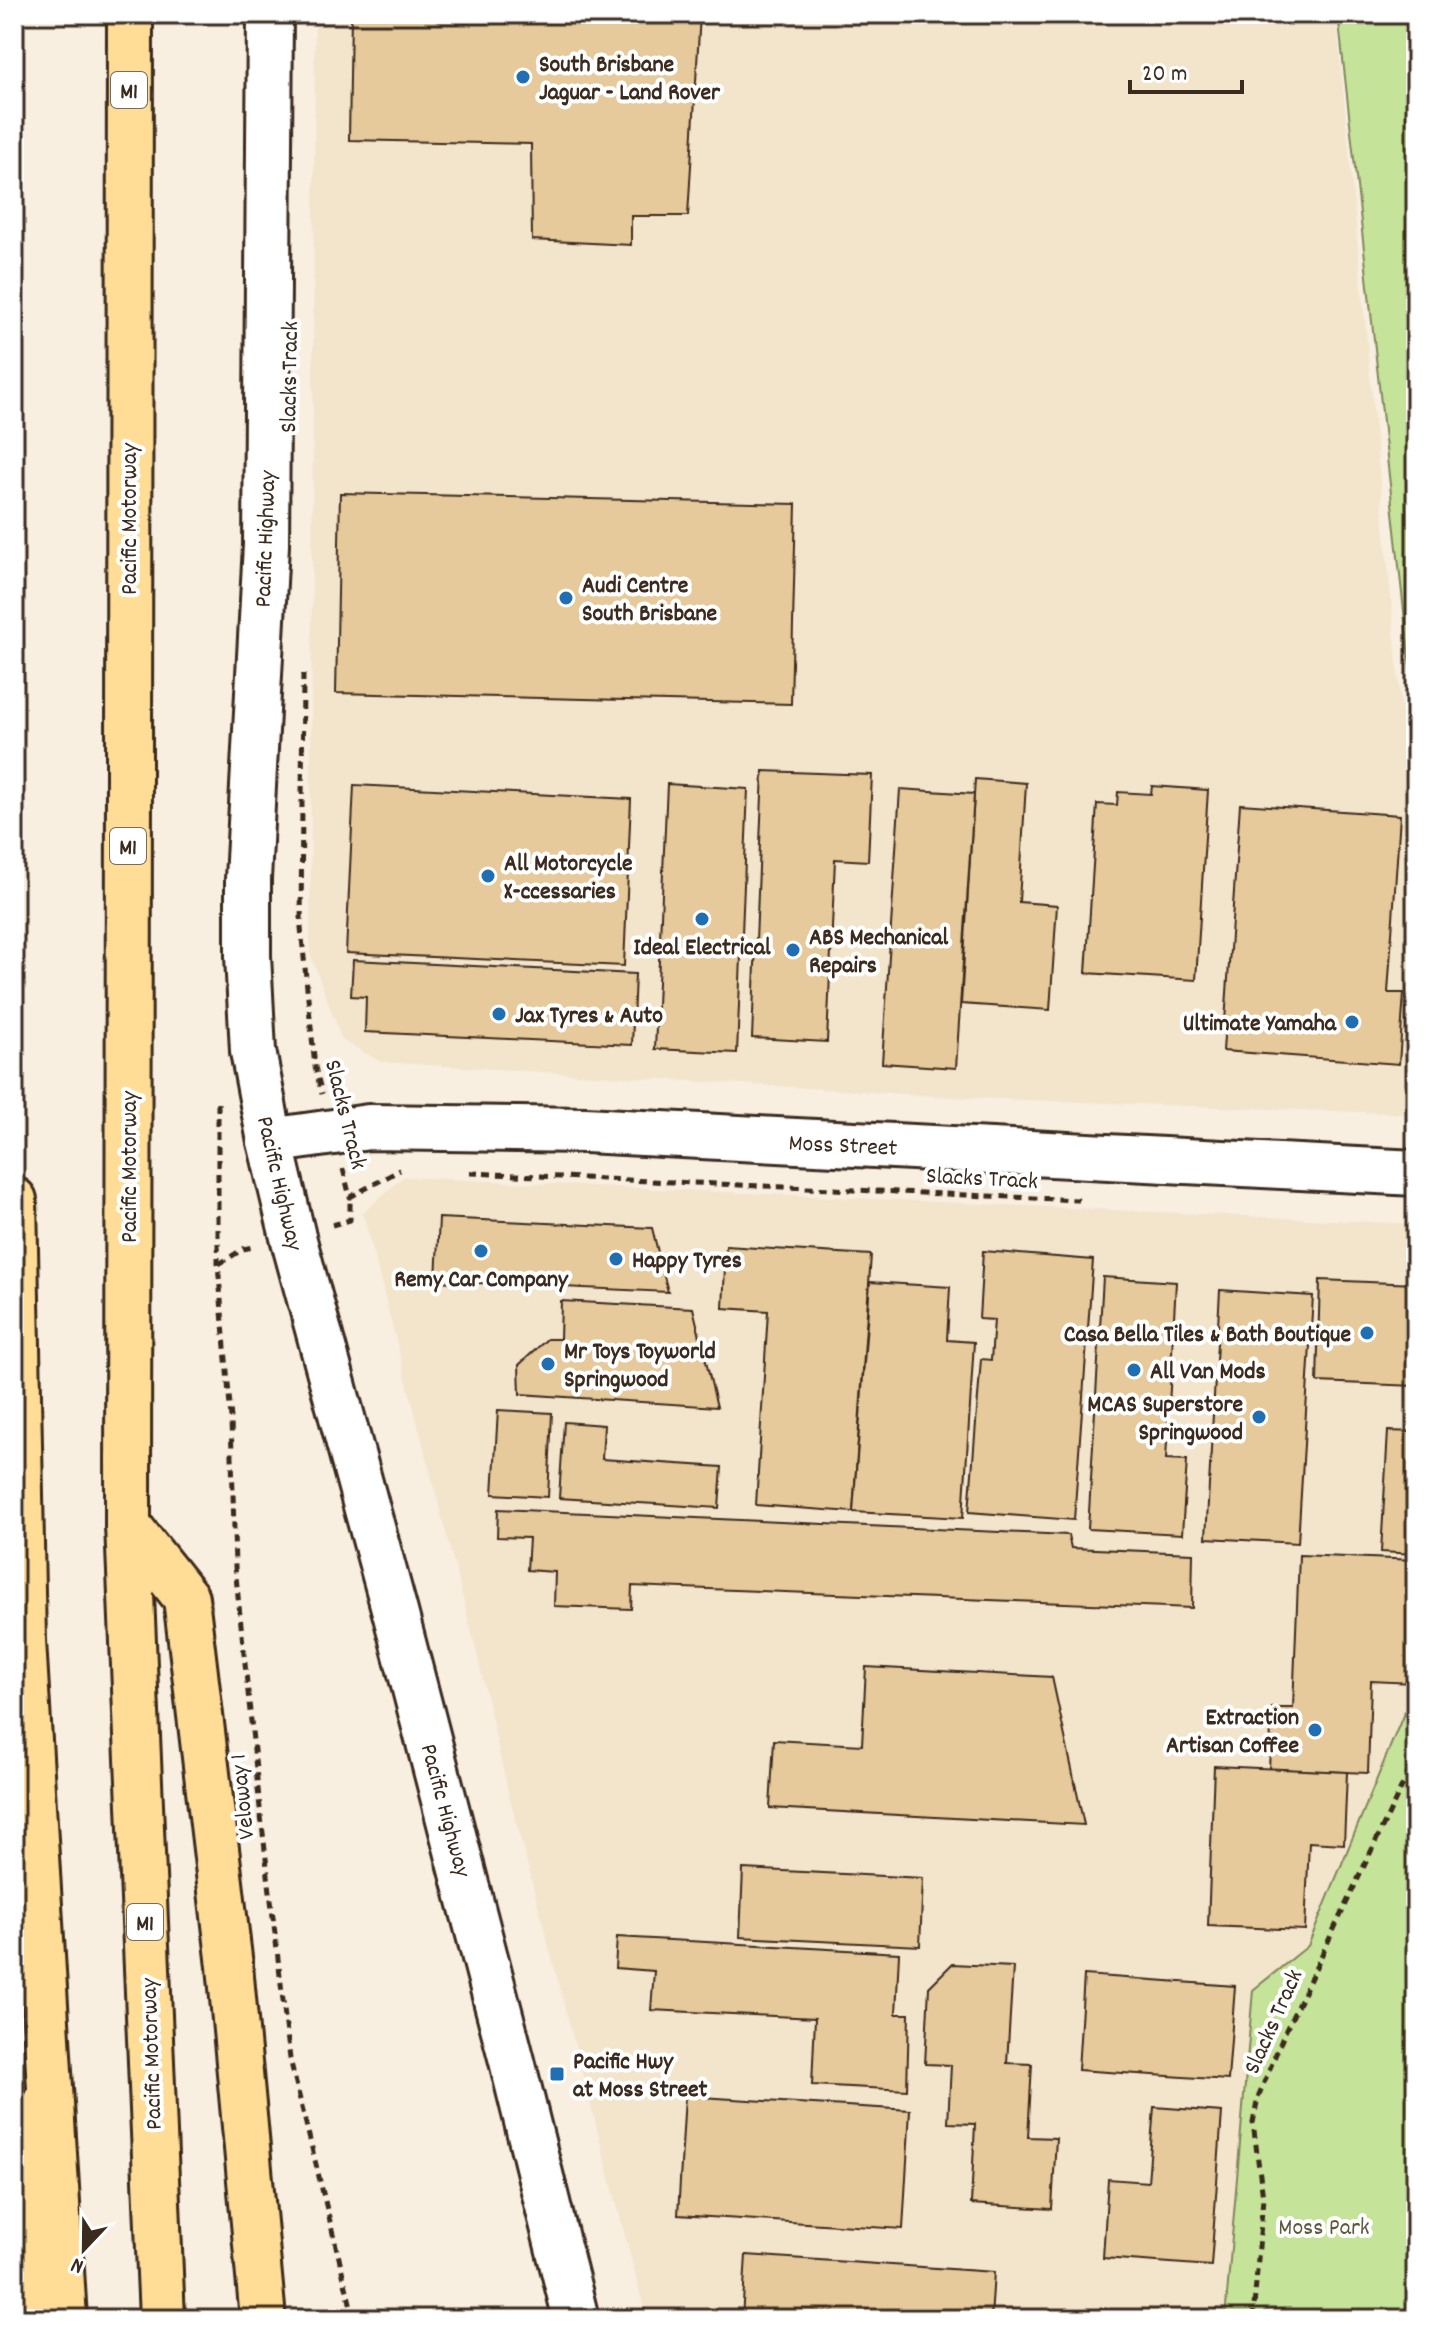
<svg xmlns="http://www.w3.org/2000/svg" width="1430" height="2333" font-family="Dekko,sans-serif">
<rect width="100%" height="100%" fill="#f8efe1"/>
<filter id="ink" filterUnits="userSpaceOnUse"><feTurbulence type="fractalNoise" baseFrequency=".0125" numOctaves="2"/><feDisplacementMap in="SourceGraphic" scale="16" xChannelSelector="R" yChannelSelector="G"/><feConvolveMatrix kernelMatrix="1 2 1 2 8 2 1 2 1" color-interpolation-filters="sRGB"/></filter>
<g filter="url(#ink)">
<!-- built -->
<g fill="#f3e4cc">
<polygon points="315,14 1336,14 1410,800 1416,839 1416,1114 970,1098 381,1062 342,1040 310,953"/>
<polygon points="403,1177 1416,1224 1416,1684 1308,1946 1253,1991 1225,2319 647,2319 508,1791 475,1645 363,1213"/>
</g>
<!-- green -->
<g fill="#c6e39a" stroke="#80865c" stroke-width="2">
<polygon points="1338,14 1416,14 1416,720"/>
<polygon points="1416,1684 1416,2319 1225,2319 1253,1990 1308,1946"/>
</g>
<!-- building -->
<g fill="#e7ca9b" stroke="#3b2a1e" stroke-width="2">
<polygon points="351,14 700,14 688,216 631,216 631,245 532,240 531,144 349,140"/>
<polygon points="340,493 796,504 791,704 336,693"/>
<polygon points="763,771 872,775 868,861 835,859 827,1042 752,1038"/>
<polygon points="975,779 1026,783 1019,902 1057,905 1050,1010 961,1004"/>
<polygon points="667,784 748,789 737,1053 655,1049"/>
<polygon points="354,785 631,799 624,966 346,953"/>
<polygon points="1152,786 1208,790 1196,980 1086,973 1097,804 1117,805 1118,792 1151,794"/>
<polygon points="900,789 974,794 956,1068 882,1063"/>
<polygon points="1240,804 1400,815 1388,993 1404,993 1399,1064 1223,1051"/>
<polygon points="353,960 635,974 632,1045 365,1032 366,997 351,996"/>
<polygon points="439,1218 652,1228 668,1292 436,1281"/>
<polygon points="726,1246 871,1255 853,1512 756,1505 768,1311 723,1308"/>
<polygon points="983,1251 1093,1260 1074,1520 969,1512 981,1359 991,1360 994,1320 979,1319"/>
<polygon points="1103,1277 1176,1282 1166,1459 1187,1460 1182,1534 1088,1529"/>
<polygon points="1320,1280 1416,1284 1416,1386 1317,1382"/>
<polygon points="870,1282 950,1287 947,1340 974,1342 963,1518 853,1512"/>
<polygon points="1220,1290 1313,1296 1298,1543 1206,1538"/>
<polygon points="561,1301 693,1308 717,1407 520,1394 519,1365 547,1339 560,1339"/>
<polygon points="498,1410 552,1413 548,1497 493,1494"/>
<polygon points="564,1422 604,1425 602,1459 722,1467 719,1508 559,1498"/>
<polygon points="1388,1431 1416,1432 1416,1554 1381,1552"/>
<polygon points="498,1509 1068,1535 1071,1548 1193,1553 1192,1608 632,1586 631,1609 554,1606 555,1572 527,1570 529,1538 497,1537"/>
<polygon points="1299,1555 1416,1560 1413,1683 1371,1681 1368,1773 1269,1769 1272,1708 1293,1708"/>
<polygon points="866,1667 1052,1677 1084,1825 770,1808 774,1740 862,1745"/>
<polygon points="1214,1766 1347,1772 1344,1844 1309,1842 1305,1930 1208,1926"/>
<polygon points="743,1869 923,1878 920,1946 740,1937"/>
<polygon points="617,1937 899,1953 896,2014 909,2014 907,2090 812,2085 815,2018 651,2010 654,1971 615,1968"/>
<polygon points="952,1964 1013,1967 1007,2063 1032,2064 1028,2137 1056,2138 1052,2209 971,2204 975,2124 948,2123 951,2065 925,2064 929,1987"/>
<polygon points="1084,1975 1235,1986 1228,2080 1078,2070"/>
<polygon points="685,2096 910,2110 903,2229 678,2215"/>
<polygon points="1154,2107 1222,2112 1211,2266 1103,2258 1108,2179 1148,2182"/>
<polygon points="746,2255 994,2272 991,2319 742,2319"/>
</g>
<g fill="none" stroke-linecap="round" stroke-linejoin="round">
<!-- tertiary casing -->
<g stroke="#3b2a1e" stroke-width="50">
<g id="tertiary">
<polyline points="270,14 266,545 248,879 248,956 253,1051 270,1141 293,1237 395,1612 512,2061 576,2319"/>
<polyline points="270,1141 369,1127 585,1130 1416,1173"/>
</g>
</g>
<!-- motorway casing -->
<g stroke="#3b2a1e" stroke-width="50">
<g id="motorway">
<polyline points="130,14 128,1525 162,2319"/>
<polyline points="14,1200 23,1641 64,2319"/>
<polyline points="128,1525 186,1598 230,1966 263,2319"/>
<polyline points="20,2319 16,2179 46,2103"/>
</g>
</g>
<!-- path -->
<g stroke="#3b2a1e" stroke-width="5" stroke-dasharray="8 6" stroke-linecap="butt">
<polyline points="303,674 301,928 315,1067 322,1094"/>
<polyline points="218,1103 218,1264 231,1419 235,1567 260,1808 290,2059 354,2319"/>
<polyline points="343,1169 350,1197 400,1170"/>
<polyline points="470,1173 1079,1200"/>
<polyline points="332,1225 350,1220 350,1197"/>
<polyline points="219,1264 243,1249 253,1247"/>
<polyline points="1253,2319 1263,2198 1253,2123 1258,2097 1285,2032 1416,1757"/>
</g>
<!-- tertiary -->
<use href="#tertiary" stroke="#fff" stroke-width="44"/>
<!-- motorway -->
<use href="#motorway" stroke="#ffdd96" stroke-width="44"/>
</g>
</g>
<!-- markers -->
<g fill="#1f6fb2" stroke="#fff" stroke-width="3">
<circle cx="523" cy="77" r="8"/>
<circle cx="566" cy="598" r="8"/>
<circle cx="488" cy="876" r="8"/>
<circle cx="702" cy="919" r="8"/>
<circle cx="793" cy="950" r="8"/>
<circle cx="499" cy="1014" r="8"/>
<circle cx="1352" cy="1022" r="8"/>
<circle cx="481" cy="1251" r="8"/>
<circle cx="616" cy="1259" r="8"/>
<circle cx="1367" cy="1333" r="8"/>
<circle cx="548" cy="1364" r="8"/>
<circle cx="1134" cy="1370" r="8"/>
<circle cx="1259" cy="1417" r="8"/>
<circle cx="1315" cy="1730" r="8"/>
<rect x="549" y="2066" width="16" height="16" rx="4"/>
</g>
<g text-anchor="middle" stroke-width="8" stroke-linejoin="round" paint-order="stroke">
<!-- shield labels -->
<g fill="#fff" stroke="#766a62" stroke-width="2">
<rect x="111" y="72" width="36" height="36" rx="6"/>
<rect x="110" y="828" width="36" height="36" rx="6"/>
<rect x="127" y="1904" width="36" height="36" rx="6"/>
</g>
<g font-size="22" font-weight="bold" fill="#3b2a1e">
<text x="129" y="98">M1</text>
<text x="128" y="854">M1</text>
<text x="145" y="1930">M1</text>
</g>
<!-- poi labels -->
<g font-size="24" font-weight="bold" fill="#3b2a1e" stroke="#fff" text-anchor="start">
<text x="539" y="71">South Brisbane<tspan x="539" dy="28">Jaguar - Land Rover</tspan></text>
<text x="582" y="592">Audi Centre<tspan x="582" dy="28">South Brisbane</tspan></text>
<text x="504" y="870">All Motorcycle<tspan x="504" dy="28">X-ccessaries</tspan></text>
<text x="809" y="944">ABS Mechanical<tspan x="809" dy="28">Repairs</tspan></text>
<text x="702" y="954" text-anchor="middle">Ideal Electrical</text>
<text x="515" y="1022">Jax Tyres &amp; Auto</text>
<text x="1336" y="1030" text-anchor="end">Ultimate Yamaha</text>
<text x="632" y="1267">Happy Tyres</text>
<text x="481" y="1286" text-anchor="middle">Remy Car Company</text>
<text x="1351" y="1341" text-anchor="end">Casa Bella Tiles &amp; Bath Boutique</text>
<text x="564" y="1358">Mr Toys Toyworld<tspan x="564" dy="28">Springwood</tspan></text>
<text x="1150" y="1378">All Van Mods</text>
<text x="1243" y="1411" text-anchor="end">MCAS Superstore<tspan x="1243" dy="28">Springwood</tspan></text>
<text x="1299" y="1724" text-anchor="end">Extraction<tspan x="1299" dy="28">Artisan Coffee</tspan></text>
<text x="573" y="2068">Pacific Hwy<tspan x="573" dy="28">at Moss Street</tspan></text>
</g>
<!-- street labels -->
<g font-size="24" fill="#3b2a1e" stroke="#fff">
<text transform="translate(288 377) rotate(-89)" y="8">Slacks Track</text>
<text transform="translate(128 519) rotate(-90)" y="8">Pacific Motorway</text>
<text transform="translate(264 539) rotate(-88)" y="8">Pacific Highway</text>
<text transform="translate(347 1114) rotate(76)" y="8">Slacks Track</text>
<text transform="translate(843 1144) rotate(3)" y="8">Moss Street</text>
<text transform="translate(128 1167) rotate(-90)" y="8">Pacific Motorway</text>
<text transform="translate(982 1177) rotate(3)" y="8">Slacks Track</text>
<text transform="translate(281 1183) rotate(77)" y="8">Pacific Highway</text>
<text transform="translate(241 1797) rotate(-96)" y="8">Veloway 1</text>
<text transform="translate(447 1810) rotate(75)" y="8">Pacific Highway</text>
<text transform="translate(1272 2021) rotate(-66)" y="8">Slacks Track</text>
<text transform="translate(150 2054) rotate(-92)" y="8">Pacific Motorway</text>
</g>
<!-- park labels -->
<g font-size="24" fill="#5e583d" stroke="#fff">
<text x="1324" y="2234">Moss Park</text>
</g>
</g>
<!-- margin -->
<rect width="1430" height="2333" fill="none" stroke="#fff" stroke-width="48"/>
<rect x="24" y="24" width="1382" height="2285" fill="none" stroke="#3b2a1e" stroke-width="3" filter="url(#ink)"/>
<!-- north arrow -->
<g transform="translate(84 2249) rotate(202)" stroke="#ffffff" stroke-width="6" paint-order="stroke">
<path d="M0-6L14 30L0 20L-14 30Z" fill="#3b2a1e"/>
<text y="-12" font-size="22" font-weight="bold" text-anchor="middle" fill="#3b2a1e">N</text>
</g>
<!-- scale -->
<path d="M1130 80v12h112v-12" fill="none" stroke="#3b2a1e" stroke-width="4"/>
<text x="1142" y="80" font-size="24" fill="#3b2a1e" stroke="#ffffff" stroke-width="6" paint-order="stroke">20 m</text>
</svg>
